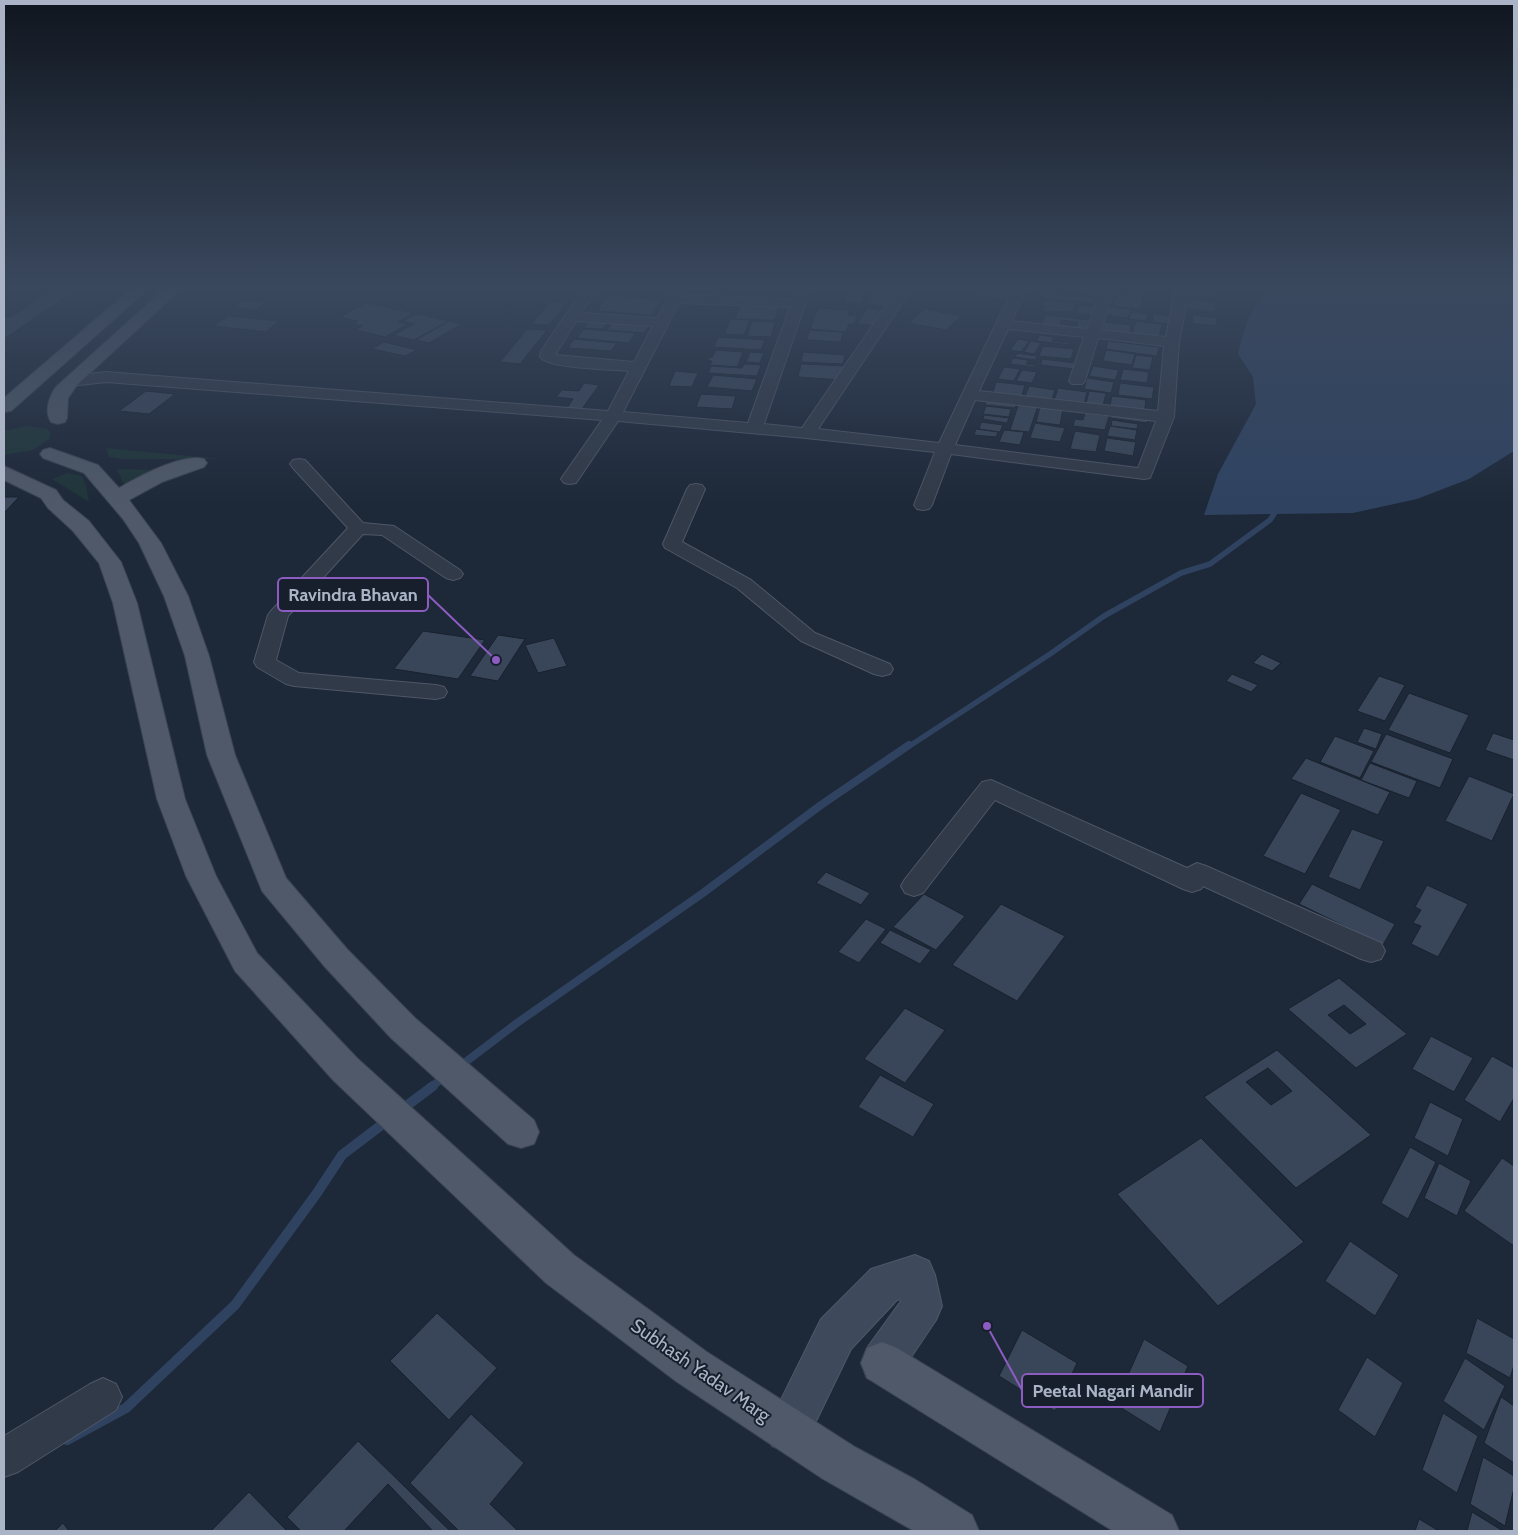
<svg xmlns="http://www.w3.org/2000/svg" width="1518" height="1535" font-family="Cabin,sans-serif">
<rect width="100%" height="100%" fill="#1d2838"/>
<!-- green -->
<g fill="#1f3539">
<polygon points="27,426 47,429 51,433 49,439 33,450 4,455 4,431"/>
<polygon points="106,448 220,459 122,459 109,457"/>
<polygon points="117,469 158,470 125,487"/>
<polygon points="68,473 82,476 86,486 89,502 52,479"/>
</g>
<!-- water -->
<path fill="#2f4361" d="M1266,290H1514V451L1469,479L1417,499L1353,513L1204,515L1218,474L1256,404L1253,377L1238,354C1243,331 1250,309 1266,290Z"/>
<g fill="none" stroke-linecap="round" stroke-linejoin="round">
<!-- stream-far2 -->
<polyline stroke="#2f4361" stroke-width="5.5" points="908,747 1050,654 1104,616 1181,573 1210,564 1270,520 1278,508"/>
<!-- stream-far1 -->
<g stroke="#2f4361" stroke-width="8">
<polyline points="459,1067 517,1023 703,893 821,805 909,745"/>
<polyline points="431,1087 446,1076"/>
</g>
<!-- stream -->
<g stroke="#2f4361" stroke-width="10">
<polyline points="401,1110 433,1086"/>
<polyline points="67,1440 126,1408 235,1305 317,1193 342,1155 388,1120"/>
</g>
</g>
<!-- building -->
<g fill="#394659" stroke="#19212e" fill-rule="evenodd">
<polygon points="52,290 76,290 4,339 4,317 11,317"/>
<polygon points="982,290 1010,290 1003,300 977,296"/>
<polygon points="1069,290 1097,290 1095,296 1068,292"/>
<polygon points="1191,290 1217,290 1217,298 1191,295"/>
<polygon points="1130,291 1145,293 1139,309 1113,306 1118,294 1129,295"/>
<polygon points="878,292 898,295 887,307 868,304"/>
<polygon points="847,293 865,294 861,303 844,302"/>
<polygon points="1043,293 1094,298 1093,303 1041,298"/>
<polygon points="608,295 662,299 652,315 597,311"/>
<polygon points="1188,299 1215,302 1215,312 1187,309"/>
<polygon points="244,300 254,301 267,302 256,310 233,307"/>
<polygon points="1043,301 1056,301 1075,304 1073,312 1044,311 1045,306 1041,306"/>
<polygon points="549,302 566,303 549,325 532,324"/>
<polygon points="366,303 413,313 398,322 408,324 385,337 355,330 363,326 354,324 358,321 340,317"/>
<polygon points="741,304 779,305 775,320 735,319"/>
<polygon points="1079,305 1094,307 1091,315 1076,313"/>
<polygon points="1109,307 1131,309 1128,318 1106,315"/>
<polygon points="818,308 850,310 848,315 857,315 854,324 849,324 846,332 810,329"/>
<polygon points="867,308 887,311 878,326 857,324"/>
<polygon points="925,309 961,316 946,330 909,323"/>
<polygon points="1131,312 1148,314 1146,321 1129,319"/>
<polygon points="417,314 448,321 414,340 393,335 414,324 403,321"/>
<polygon points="1154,314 1173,317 1171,324 1152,322"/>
<path d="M1045,315L1089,320L1086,331L1041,326ZM1061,320L1078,322L1077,326L1060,324Z"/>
<polygon points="1193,315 1217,318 1216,326 1192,323"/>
<polygon points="228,316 279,321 266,332 213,326"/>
<polygon points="731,319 750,320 744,335 724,334"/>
<polygon points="449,321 462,324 429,343 416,340"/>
<polygon points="589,321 608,322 603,329 584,328"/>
<polygon points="613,321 650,324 644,333 607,330"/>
<polygon points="752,321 775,322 771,337 747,336"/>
<polygon points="1136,321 1162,324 1159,337 1132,333"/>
<polygon points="1104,322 1131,325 1130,336 1102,333"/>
<polygon points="527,329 547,330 520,364 500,362"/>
<polygon points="584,329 635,333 629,343 577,338"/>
<polygon points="809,330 843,332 841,342 807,340"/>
<polygon points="1039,335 1054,337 1052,341 1070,343 1070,345 1037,341"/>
<polygon points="718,337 765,340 761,350 714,347"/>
<polygon points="574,339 617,343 611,351 568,348"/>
<polygon points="1018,339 1029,341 1021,352 1010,350"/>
<polygon points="1031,341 1041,343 1034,354 1024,352"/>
<polygon points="1108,341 1159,347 1157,356 1106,349"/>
<polygon points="384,342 417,350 405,356 372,349"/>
<polygon points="1043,346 1074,349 1071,359 1039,356"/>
<polygon points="716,350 743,352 737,367 710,365 712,361 708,361 709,357 712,357"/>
<polygon points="1106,350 1135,354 1132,365 1103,361"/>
<polygon points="750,352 764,353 760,363 746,362"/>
<polygon points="803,352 845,355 843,364 801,362"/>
<polygon points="1017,353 1037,356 1035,360 1015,357"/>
<polygon points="1136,355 1153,357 1150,370 1132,368"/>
<polygon points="1013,358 1028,360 1026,364 1035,365 1034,367 1010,364"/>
<polygon points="1042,359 1076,363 1075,369 1040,365"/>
<polygon points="744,364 761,365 757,376 708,373 711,366 742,368"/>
<polygon points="801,364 845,366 842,380 798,377"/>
<polygon points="1093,366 1119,370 1115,380 1089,376"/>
<polygon points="1004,367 1020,369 1014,381 998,379"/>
<polygon points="1123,369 1149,372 1147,383 1120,380"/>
<polygon points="1022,370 1037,372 1032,383 1016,381"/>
<polygon points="675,371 698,373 692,387 669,386"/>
<polygon points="713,375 757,379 752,391 707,387"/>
<polygon points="1087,378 1114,382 1111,393 1084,389"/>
<polygon points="996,382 1025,385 1021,399 992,396"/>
<polygon points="584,383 599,385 582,409 567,408 573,399 556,397 562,390 579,391"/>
<polygon points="1120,383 1154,387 1152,399 1118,395"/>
<polygon points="1029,386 1055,390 1051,402 1024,399"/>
<polygon points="1058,388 1087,392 1084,404 1054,401"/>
<polygon points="146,391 175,394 149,414 119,411"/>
<polygon points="1089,391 1106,393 1103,406 1086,404"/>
<polygon points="701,394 736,396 732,409 696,407"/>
<polygon points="1112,396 1146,400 1144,415 1109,410"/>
<polygon points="987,398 1017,402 1015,408 985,405"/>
<polygon points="1019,403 1038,406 1029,432 1010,430"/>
<polygon points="986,406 1011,409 1009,417 983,414"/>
<polygon points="1040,407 1063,409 1060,425 1036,422"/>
<polygon points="1112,412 1149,418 1147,423 1111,418"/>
<polygon points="1085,413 1109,416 1105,430 1073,426 1075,419 1083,420"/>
<polygon points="984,415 1009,418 1007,423 983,419"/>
<polygon points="1112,420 1138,424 1137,429 1111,426"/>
<polygon points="981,422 1003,425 1000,432 979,429"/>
<polygon points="1035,423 1065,428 1060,442 1030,438"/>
<polygon points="1110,426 1137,430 1135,440 1107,436"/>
<polygon points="976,429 998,432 996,437 974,435"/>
<polygon points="1004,430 1024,432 1020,445 999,442"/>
<polygon points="1075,431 1100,435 1096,452 1070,449"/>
<polygon points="1107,438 1136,442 1133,456 1104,451"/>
<polygon points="4,497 19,497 4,513"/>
<polygon points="423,631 485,640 458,679 394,669"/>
<polygon points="498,635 525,639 498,681 470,676"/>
<polygon points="554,638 567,666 538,673 525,645"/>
<polygon points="1262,654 1281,663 1272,671 1253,663"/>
<polygon points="1232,674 1258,685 1251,692 1226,681"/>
<polygon points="1379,676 1405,685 1385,721 1357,711"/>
<polygon points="1409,693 1469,715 1450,753 1388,730"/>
<polygon points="1364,728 1382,734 1376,749 1357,742"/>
<polygon points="1493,733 1514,740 1514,760 1485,750"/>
<polygon points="1386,734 1453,759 1440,788 1371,762"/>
<polygon points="1335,736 1374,751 1360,778 1320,762"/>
<polygon points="1306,758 1390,792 1378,815 1291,779"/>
<polygon points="1370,763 1417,781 1409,798 1361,780"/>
<polygon points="1469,776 1514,794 1492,841 1445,821"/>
<polygon points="1301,793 1341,810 1305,874 1263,856"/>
<polygon points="1352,829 1384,841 1360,890 1328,877"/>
<polygon points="826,872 870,893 861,905 816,883"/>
<polygon points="1312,884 1395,924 1383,945 1299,904"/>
<polygon points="1427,885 1468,904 1438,957 1411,944 1421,926 1413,923 1421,910 1415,907"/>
<polygon points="924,894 965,916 936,950 893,927"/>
<polygon points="1001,904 1065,936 1017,1001 952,965"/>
<polygon points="866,919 886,929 859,963 838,952"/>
<polygon points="890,930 931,950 920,964 880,943"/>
<path d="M1339,978L1407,1034L1356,1068L1288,1009ZM1344,1005L1366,1024L1350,1034L1328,1015Z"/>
<polygon points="905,1008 945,1030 905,1083 864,1059"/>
<polygon points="1431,1036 1473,1058 1454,1092 1412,1069"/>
<path d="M1277,1050L1371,1135L1296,1188L1204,1097ZM1268,1068L1292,1091L1271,1105L1246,1082Z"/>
<polygon points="1492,1056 1514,1068 1514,1098 1500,1122 1464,1100"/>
<polygon points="880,1075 934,1104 913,1137 858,1107"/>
<polygon points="1430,1102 1463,1119 1448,1156 1414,1138"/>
<polygon points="1201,1138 1304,1242 1218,1306 1117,1194"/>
<polygon points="1410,1147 1436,1162 1408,1219 1381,1203"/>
<polygon points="1502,1158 1514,1166 1514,1246 1464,1211"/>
<polygon points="1439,1163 1471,1181 1457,1216 1424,1198"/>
<polygon points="1350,1241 1399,1275 1375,1316 1325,1281"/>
<polygon points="437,1313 497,1368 449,1420 390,1361"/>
<polygon points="1477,1318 1514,1339 1514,1365 1510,1378 1466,1353"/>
<polygon points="1022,1330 1077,1363 1055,1411 999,1376"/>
<polygon points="1144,1339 1188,1366 1160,1432 1115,1404"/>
<polygon points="1367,1357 1403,1383 1375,1437 1338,1410"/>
<polygon points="1465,1358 1505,1386 1484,1430 1443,1401"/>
<polygon points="1501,1397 1514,1406 1514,1463 1484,1443"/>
<polygon points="1443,1413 1478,1436 1457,1493 1422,1470"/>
<polygon points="471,1414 524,1463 490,1504 518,1531 459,1531 410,1483"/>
<polygon points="358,1441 450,1531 433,1531 388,1484 344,1531 301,1531 287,1517"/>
<polygon points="1483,1457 1514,1476 1514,1488 1505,1526 1470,1504"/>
<polygon points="249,1492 287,1531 211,1531"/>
<polygon points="1472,1512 1503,1531 1467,1531"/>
<polygon points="1419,1519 1439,1531 1415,1531"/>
<polygon points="63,1523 69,1531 55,1531"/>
</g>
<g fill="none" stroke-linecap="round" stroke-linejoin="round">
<!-- street casing -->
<g stroke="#4f5767" stroke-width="2">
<g id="street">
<path d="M583,290H597L581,313L657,318L672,290H686L683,295L793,299L796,290H810L764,424L802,428L897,290H911L818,429L939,443L1012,290H1026L1012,321L1087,329L1100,290H1114L1101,330L1166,337L1175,290H1189L1179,342L1174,417L1150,478L1144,479L951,454L932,505L929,509L923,510L917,509L914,505L935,452L806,438L618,421L576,483L570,484L564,483L561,479L602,420L106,382L71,386L66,384L63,381L66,378L71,376L106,372L608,411L629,371C612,369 548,369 540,357L541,351ZM679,303L790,307L748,423L623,412ZM576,321L653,326L634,362L555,355ZM1008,329L1084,337L1069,381L1072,384H1082L1085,381L1098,338L1164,346L1158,411L979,391ZM975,400L1156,421L1138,468L955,445Z"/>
<polygon points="299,459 305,460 363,523 394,526 460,570 463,574 460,578 453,580 446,578 382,535 363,534 288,616 276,660 299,673 436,685 444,687 447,692 444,697 436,699 294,686 286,684 257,667 254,662 268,615 271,611 348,528 293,468 290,464 293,460"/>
<polygon points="696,484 702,485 705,489 682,542 751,580 815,633 890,664 893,669 890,674 882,676 874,674 801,641 737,588 665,548 663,544 687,489 690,485"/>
<polygon points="991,780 1187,868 1197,863 1206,866 1381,943 1385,951 1381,959 1371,962 1361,959 1203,886 1201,889 1192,892 1183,889 995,800 923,893 914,896 905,893 901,886 905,879 982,782"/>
<polygon points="103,1378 116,1384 122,1397 116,1410 18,1472 4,1477 4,1436 90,1384"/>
</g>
</g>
<!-- secondary casing -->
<g stroke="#4f5767" stroke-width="2">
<polygon id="secondary" points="915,1255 929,1261 935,1275 942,1306 936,1320 897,1378 882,1384 867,1378 861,1363 867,1348 901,1301 900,1299 897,1300 851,1349 804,1446 788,1452 772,1446 766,1430 821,1319 871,1269"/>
</g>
<!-- primary casing -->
<g stroke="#3b4352" stroke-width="2">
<g id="primary">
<polygon points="130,290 147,290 11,411 4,412 4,398"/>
<path d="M163,290H180L77,385L68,398L67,418L65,422L58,424L51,422C44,411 49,397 56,387Z"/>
<path d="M50,448L98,465L119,488C138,477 182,453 204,459L207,463L204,467L162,482L129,500L161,543L188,596L209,656L235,755L286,878L347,949L415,1018L534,1120L539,1132L534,1144L521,1148L508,1144L391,1038L325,967L262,891L207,755L185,656L164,596L139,543L123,519L84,473L43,458L40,454L43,450Z"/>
<polygon points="4,466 56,490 63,500 89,521 121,562 137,603 185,799 216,876 257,953 357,1058 574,1255 707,1352 855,1447 916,1480 972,1515 979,1531 914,1531 823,1479 677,1382 546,1283 333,1080 235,971 186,876 157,799 113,603 99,563 73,531 48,508 41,498 4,480"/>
<polygon points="882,1342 897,1348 1172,1515 1179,1531 1113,1531 867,1378 861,1363 867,1348"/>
</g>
</g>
<!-- street -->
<use href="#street" fill="#313a48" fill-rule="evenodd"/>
<!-- secondary -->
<use href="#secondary" fill="#3f495c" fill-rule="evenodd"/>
<!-- primary -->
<use href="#primary" fill="#4f5969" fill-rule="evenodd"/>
</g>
<!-- sky -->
<linearGradient id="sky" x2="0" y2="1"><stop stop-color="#10161f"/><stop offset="0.57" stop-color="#3a485e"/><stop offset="1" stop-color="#3a485e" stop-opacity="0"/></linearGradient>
<rect width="1518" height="505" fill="url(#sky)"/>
<g text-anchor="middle" stroke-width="4" stroke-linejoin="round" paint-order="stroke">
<!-- near-street labels -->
<g font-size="19" fill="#abb4c6" stroke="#171f2c">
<text transform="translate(701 1370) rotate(35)" y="7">Subhash Yadav Marg</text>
</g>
</g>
<!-- callouts -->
<path fill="none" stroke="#8c5cc1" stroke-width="2" d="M496 660L428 595M987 1326L1022 1390"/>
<g fill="#8c5cc1" stroke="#171f2c" stroke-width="2">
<circle cx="496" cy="660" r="5"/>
<circle cx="987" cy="1326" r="5"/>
</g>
<g fill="#171f2c" stroke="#8c5cc1" stroke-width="2">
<rect x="278" y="578" width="150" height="33" rx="5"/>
<rect x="1022" y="1374" width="181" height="33" rx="5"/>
</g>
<g font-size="18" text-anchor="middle" font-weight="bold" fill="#abb4c6">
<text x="353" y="601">Ravindra Bhavan</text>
<text x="1113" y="1397">Peetal Nagari Mandir</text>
</g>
<!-- border -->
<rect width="1518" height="1535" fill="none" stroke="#abb4c6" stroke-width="10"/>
</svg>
